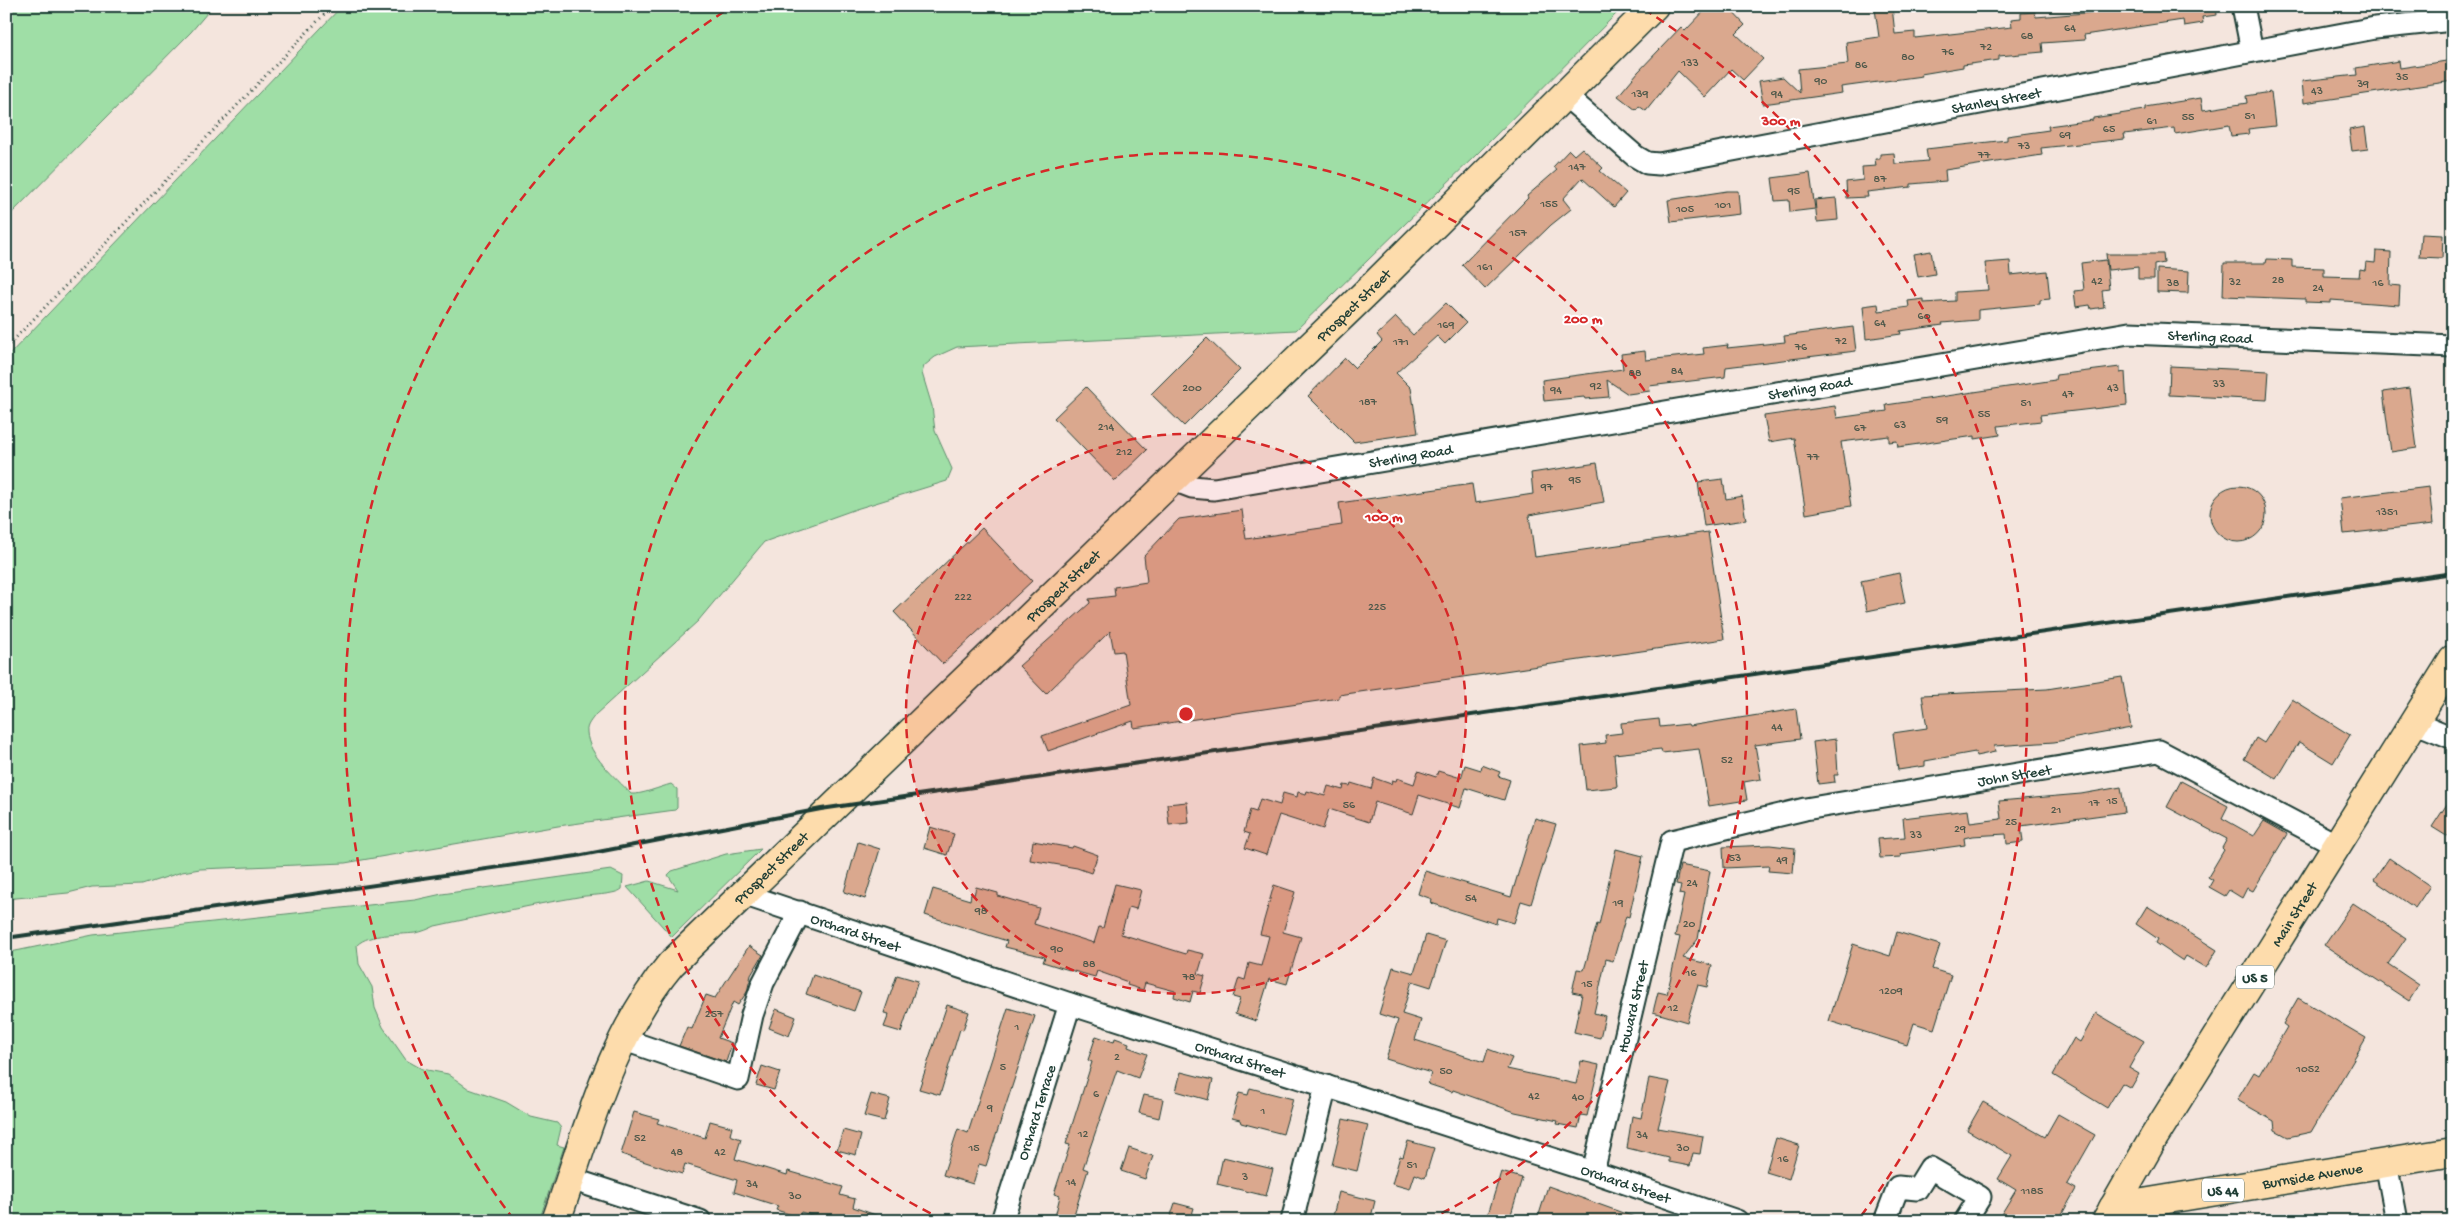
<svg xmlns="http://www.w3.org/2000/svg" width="2459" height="1227" font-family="'Gochi Hand',sans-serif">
<rect width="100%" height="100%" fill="#f4e5dd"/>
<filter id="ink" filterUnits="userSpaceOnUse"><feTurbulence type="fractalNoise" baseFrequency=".02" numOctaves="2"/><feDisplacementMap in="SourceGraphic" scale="10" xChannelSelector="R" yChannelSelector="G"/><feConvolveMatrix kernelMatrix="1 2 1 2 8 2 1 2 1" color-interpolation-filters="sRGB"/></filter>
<g filter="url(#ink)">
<!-- green -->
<g fill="#9fdea6" stroke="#5f8e6d">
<polygon points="6,6 213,6 191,32 6,219"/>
<path d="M342,6H1624L1476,155L1296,330L957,347L935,357L924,366L922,373L932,406L935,431L952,469L947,481L856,509L764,542L698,621L595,715C592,720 586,725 587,732C588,756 616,777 631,794C641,795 660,787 671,784L677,789V808L675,810L558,826L345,863L200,869L182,872L142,885L92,887L68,893L6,899V358Z"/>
<polygon points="761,849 672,937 627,887 649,881 678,890 668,875 672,871 726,854"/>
<path d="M611,870L623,876L622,889C616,895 588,895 578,897C530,905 482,916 435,926C429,929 422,932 415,933C399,935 369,933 357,945L359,964L372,987L375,1008L383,1027L406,1060L422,1069L448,1074L469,1089L506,1102L531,1117L557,1123L561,1128L557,1145L564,1147L539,1221H6V953L93,935L415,900L442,894Z"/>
</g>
<!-- building -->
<g fill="#daa88e" stroke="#1f3d34">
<polygon points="1709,6 1727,6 1745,25 1736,34 1763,59 1743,80 1731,69 1705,97 1678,71 1646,111 1639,106 1636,110 1618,96 1638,72 1681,27 1685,31"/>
<polygon points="2096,6 2216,6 2217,15 2202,17 2203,23 2184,26 2183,20 2084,35 2085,40 2042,43 2043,52 1999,56 1999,60 1963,65 1963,67 1921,74 1922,76 1841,87 1842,93 1763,104 1759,81 1783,77 1800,93 1798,69 1848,64 1846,42 1879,37 1875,9 1892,7 1895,34 1915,32 1915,38 2012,27 2011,19 2021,18 2021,13 2035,12 2036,17 2097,12"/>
<polygon points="2453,60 2453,81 2304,103 2302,81 2357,75 2356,68 2399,61 2400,68"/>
<polygon points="2271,92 2275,126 2248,129 2249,134 2231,136 2229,125 2175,134 2174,128 2124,134 2125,139 2041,148 2042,155 1945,170 1946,181 1911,184 1911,187 1867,192 1868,197 1847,198 1846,182 1863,180 1862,167 1876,166 1875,159 1880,159 1880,154 1894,153 1895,164 1928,161 1926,149 2007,140 2007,136 2049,130 2048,126 2093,120 2093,118 2145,110 2145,107 2201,98 2203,110 2247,103 2246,96"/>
<polygon points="2365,127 2368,149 2352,151 2349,130"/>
<polygon points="1582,148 1603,168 1600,171 1626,193 1614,207 1582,178 1563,199 1571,209 1551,225 1485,289 1462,265 1528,198 1527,196 1557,170 1553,167 1569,150 1574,155"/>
<polygon points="1810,173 1815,209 1790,212 1789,200 1775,201 1772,178"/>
<polygon points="1727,191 1738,191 1740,214 1671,222 1668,200"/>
<polygon points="1836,198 1838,220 1817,222 1815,200"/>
<polygon points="2421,234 2443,235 2442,258 2419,257"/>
<polygon points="1931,251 1935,274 1918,277 1914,254"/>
<polygon points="2376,251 2391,252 2390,285 2400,286 2399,305 2331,300 2331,303 2305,302 2305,299 2223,296 2224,263 2266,263 2267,259 2292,260 2292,267 2324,268 2324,276 2359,277 2360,269 2365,270 2366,262 2375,263"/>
<polygon points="2106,254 2163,254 2164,263 2154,265 2154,279 2138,279 2138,267 2108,270"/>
<polygon points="2106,260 2109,289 2102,290 2104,307 2091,309 2090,305 2076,307 2074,291 2084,290 2081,263"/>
<polygon points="2010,261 2011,275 2047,271 2050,299 2040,300 2040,304 1978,310 1978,320 1942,323 1943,325 1900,331 1901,334 1866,339 1863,306 1878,304 1879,311 1909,307 1908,301 1924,299 1924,303 1955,301 1955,292 1988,290 1985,263"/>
<polygon points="2157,269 2189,271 2188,293 2157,292"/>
<polygon points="1446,303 1466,323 1445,344 1437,336 1396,373 1411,388 1418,433 1354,442 1308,396 1345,358 1355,368 1382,341 1377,335 1396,317 1413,335"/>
<polygon points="1853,327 1856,351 1726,367 1725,377 1649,386 1650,391 1628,394 1607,380 1609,397 1585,399 1584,397 1544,401 1542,380 1623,369 1621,354 1645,351 1646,360 1704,354 1703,348 1728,345 1727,348 1785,342 1784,336"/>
<polygon points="1207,338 1240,370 1184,426 1151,394"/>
<polygon points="2170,366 2269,371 2267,400 2169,395"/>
<polygon points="2120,367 2120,373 2125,372 2127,405 2040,415 2041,421 1998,426 2000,435 1975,439 1975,436 1898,447 1897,441 1889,442 1889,436 1841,442 1851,506 1806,514 1794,438 1769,442 1764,416 1835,406 1837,418 1887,411 1886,405 2055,380 2056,375"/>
<polygon points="1086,387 1147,450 1115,481 1054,418"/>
<polygon points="2409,388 2417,448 2391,452 2383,392"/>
<polygon points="1597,463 1604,502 1529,515 1535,557 1708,532 1724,639 1339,695 1339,698 1134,728 1133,721 1048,751 1042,736 1131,705 1123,651 1114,652 1110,631 1046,694 1019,666 1090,603 1089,599 1115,596 1114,587 1147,582 1144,556 1179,519 1242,510 1246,539 1342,525 1339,503 1472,484 1475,503 1533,494 1531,473"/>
<polygon points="1723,479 1726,499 1742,496 1746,520 1704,526 1698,482"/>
<circle cx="2238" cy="514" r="28"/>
<polygon points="2429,487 2433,524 2344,534 2340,498"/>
<polygon points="982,528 1032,581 943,664 894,612"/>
<polygon points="1899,573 1905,603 1867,611 1861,581"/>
<polygon points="2122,677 2131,728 2054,742 1994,746 1995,752 1976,756 1975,752 1925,761 1925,766 1898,770 1893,733 1927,728 1922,695 2047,689"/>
<polygon points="2292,699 2350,735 2333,763 2299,742 2277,779 2244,759 2256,738 2264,743"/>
<polygon points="1796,709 1800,739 1755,745 1761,779 1744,782 1747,800 1709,806 1699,749 1662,753 1661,749 1614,754 1617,787 1586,790 1581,746 1606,743 1605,735 1622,733 1621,723 1659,719 1660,727 1688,724 1689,726"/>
<polygon points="1836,739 1838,775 1834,775 1835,782 1818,784 1813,742"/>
<polygon points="1465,765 1481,770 1482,765 1500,772 1498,776 1510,780 1504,800 1466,788 1460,808 1419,795 1413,814 1375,802 1369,822 1329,809 1323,829 1279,815 1266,855 1245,848 1250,834 1244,832 1250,810 1256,812 1260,799 1280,805 1283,793 1297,797 1298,792 1306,794 1307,791 1325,796 1328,786 1343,790 1344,785 1350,786 1351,783 1371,789 1374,778 1391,784 1392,780 1396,781 1397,778 1414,784 1418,771 1436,777 1438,771 1461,778"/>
<polygon points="2181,781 2228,806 2222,818 2254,836 2264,821 2287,834 2253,891 2247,888 2242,898 2229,890 2225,896 2209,887 2213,880 2208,877 2224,850 2222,848 2227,839 2167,807"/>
<polygon points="2121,787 2125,812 2021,826 2023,842 2007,844 2006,834 1972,836 1964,838 1965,845 1900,854 1901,857 1880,858 1878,839 1905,837 1903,818 1968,810 1970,823 2001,819 1999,801 2081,794"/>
<polygon points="2453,795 2453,840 2432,827"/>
<polygon points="1187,802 1189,823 1169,825 1167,804"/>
<polygon points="1535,818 1556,824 1531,904 1521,901 1514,923 1497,918 1496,924 1431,903 1432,899 1418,894 1425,871 1511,897"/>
<polygon points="930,827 954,834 947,855 924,848"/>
<polygon points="1033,841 1072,848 1073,846 1098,855 1091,873 1077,868 1030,860"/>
<polygon points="858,842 880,849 865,899 844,892"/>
<polygon points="1770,845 1795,848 1793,873 1768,871 1769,866 1724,868 1723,847"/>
<polygon points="1616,849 1643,856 1629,917 1626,916 1613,961 1606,959 1594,1013 1605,1016 1600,1038 1574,1032 1582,994 1572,992 1577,969 1584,970 1597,924 1599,925"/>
<polygon points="2389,858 2430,886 2415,908 2374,880"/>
<polygon points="1680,865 1710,871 1698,939 1683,958 1712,965 1707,987 1698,985 1687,1022 1653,1012 1658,992 1667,994 1680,937 1675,936 1684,895 1679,894 1681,885 1676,884"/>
<polygon points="1115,884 1141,890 1136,909 1129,907 1121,934 1186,954 1187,950 1204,954 1198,974 1205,976 1200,993 1193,991 1190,1002 1174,997 1175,991 1145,983 1143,990 1127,985 1128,982 1097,971 1095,977 1059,967 1043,962 1045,957 1005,947 1007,941 925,915 933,889 970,900 971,894 974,895 976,887 998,893 998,896 1039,908 1034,924 1094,943 1099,927 1103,928"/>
<polygon points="1274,885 1295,892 1283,932 1301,937 1287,984 1269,979 1256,1021 1235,1014 1240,999 1233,997 1239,978 1245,980 1249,963 1261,966 1269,936 1260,934"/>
<polygon points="2353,903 2406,938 2388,964 2419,985 2409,1001 2324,945"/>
<polygon points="2147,906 2217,950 2206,968 2186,956 2183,961 2156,943 2158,939 2136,924"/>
<polygon points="1897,932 1940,945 1932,969 1951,975 1934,1029 1914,1023 1907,1045 1829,1021 1853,944 1890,956"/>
<polygon points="1426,935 1446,941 1431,987 1412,981 1402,1014 1421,1020 1415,1040 1484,1062 1488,1049 1512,1058 1507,1069 1576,1084 1581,1061 1599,1065 1587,1116 1581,1115 1578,1128 1557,1124 1558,1121 1515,1112 1453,1090 1452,1092 1428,1084 1431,1073 1386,1059 1398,1020 1379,1014 1393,967 1414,973"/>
<polygon points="749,946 763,955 751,975 747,992 738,1005 733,1002 718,1038 732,1043 726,1062 679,1046 687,1027 692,1029 706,995 715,998"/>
<polygon points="813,975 861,992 854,1011 806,994"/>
<polygon points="897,975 918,981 901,1032 884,1027 889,1014 884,1013"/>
<polygon points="2298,998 2366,1038 2311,1132 2288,1137 2275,1130 2274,1121 2237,1100 2254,1072 2259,1075 2287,1027 2283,1024"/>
<polygon points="947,1005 969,1012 963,1030 960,1029 940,1095 919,1089"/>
<polygon points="1008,1008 1035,1016 986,1166 979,1164 973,1184 943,1175 958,1129 968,1133"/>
<polygon points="776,1009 796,1017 789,1036 769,1028"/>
<polygon points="2096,1013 2144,1041 2129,1068 2139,1074 2131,1088 2122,1083 2107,1108 2053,1075 2074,1038 2080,1042"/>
<polygon points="1096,1036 1114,1042 1115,1038 1129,1043 1128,1047 1147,1054 1138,1078 1117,1070 1083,1168 1088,1170 1072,1221 1054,1221 1060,1196 1054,1194 1070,1145 1066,1144 1092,1062 1088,1060"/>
<polygon points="762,1066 780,1072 774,1090 756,1085"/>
<polygon points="1181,1072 1213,1080 1208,1100 1176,1091"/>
<polygon points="1649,1078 1670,1082 1658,1128 1703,1136 1700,1154 1693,1153 1690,1166 1669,1162 1669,1158 1627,1148 1632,1116 1641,1118"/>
<polygon points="1250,1088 1293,1099 1283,1134 1241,1123 1240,1120 1232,1118 1239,1093 1248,1095"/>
<polygon points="871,1094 890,1099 884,1121 864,1116"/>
<polygon points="1144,1095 1163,1099 1159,1118 1139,1113"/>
<polygon points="1983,1102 2045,1137 2058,1114 2095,1135 2067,1184 2076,1189 2058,1221 1997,1221 2016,1190 1998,1179 2012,1156 1967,1130"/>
<polygon points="634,1112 659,1119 657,1123 705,1138 710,1121 732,1127 730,1135 741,1139 735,1159 787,1175 788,1171 843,1187 840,1195 855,1199 853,1207 884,1218 884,1221 831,1221 801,1212 799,1217 776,1210 778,1206 734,1192 737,1180 685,1164 682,1174 621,1154"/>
<polygon points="1343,1119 1368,1125 1357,1171 1332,1165"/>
<polygon points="843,1130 861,1135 856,1155 837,1150"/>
<polygon points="1776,1138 1799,1145 1789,1179 1766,1172"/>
<polygon points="1408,1141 1434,1148 1425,1178 1415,1174 1410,1189 1392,1184 1400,1156 1403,1157"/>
<polygon points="1129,1148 1153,1156 1145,1179 1121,1171"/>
<polygon points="1223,1157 1273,1169 1266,1196 1217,1184"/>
<polygon points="1501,1172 1522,1178 1509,1221 1486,1221"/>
<polygon points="1548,1186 1637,1218 1636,1221 1537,1221"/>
<polygon points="1339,1192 1375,1201 1370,1221 1353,1221 1333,1216"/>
<polygon points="1175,1203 1194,1208 1190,1221 1169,1221"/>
</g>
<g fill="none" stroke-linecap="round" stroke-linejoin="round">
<!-- minor casing -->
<g stroke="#1f3d34" stroke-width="25">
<g id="minor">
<polyline points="2243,6 2252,51"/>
<path id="s1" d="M1565,95L1635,156L1647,163L1659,164L2375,28L2453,20"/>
<path id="s2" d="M1171,479L1192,487L1214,489L2129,333L2453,346"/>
<polyline points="2414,722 2453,738"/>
<path id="s3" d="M743,894L1070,1004L1593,1172L1737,1221"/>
<polyline points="622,1039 738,1079 752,1015 763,983 800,912"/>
<polyline points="2386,1163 2397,1221"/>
<path id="s4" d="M1593,1172L1672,841L1805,809L2159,751L2337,845"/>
<polyline points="571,1179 700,1221"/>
<path id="s5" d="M1002,1221L1070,1004"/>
<polyline points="1292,1221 1326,1086"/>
<polyline points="1885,1221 1898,1187 1917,1189 1930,1168 1980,1197 1965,1221"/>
</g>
</g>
<!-- major casing -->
<g stroke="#1f3d34" stroke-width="31">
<g id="major">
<path id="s6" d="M2113,1208L2453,1152"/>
<path id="s7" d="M556,1221C587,1133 610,1037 671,964L1371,288L1654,6"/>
</g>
</g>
<!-- highway casing -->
<g stroke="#1f3d34" stroke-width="31">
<g id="highway">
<path id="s8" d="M2106,1221L2154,1137L2453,660"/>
</g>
</g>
<!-- path -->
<polyline stroke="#1f3d34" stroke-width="3" stroke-dasharray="1 4" stroke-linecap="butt" points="6,348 332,6"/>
<!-- minor -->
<use href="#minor" stroke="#fff" stroke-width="21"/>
<!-- major -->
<use href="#major" stroke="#fddcac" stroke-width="28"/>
<!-- highway -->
<use href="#highway" stroke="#fddcac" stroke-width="28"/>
<!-- rail -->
<polyline stroke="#1f3d34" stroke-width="4" points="6,938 577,856 821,809 2453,573"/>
</g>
</g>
<!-- distance rings -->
<circle cx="1186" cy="714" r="280" fill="#d62828" fill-opacity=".12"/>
<g fill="none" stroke="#d62828" stroke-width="2.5" stroke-dasharray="9 6">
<circle cx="1186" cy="714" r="280"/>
<path d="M944 1220A561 561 0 1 1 1428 1220"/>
<path d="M514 1220A841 841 0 0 1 728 9M1644 9A841 841 0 0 1 1858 1220"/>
</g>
<g text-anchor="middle" stroke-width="4" stroke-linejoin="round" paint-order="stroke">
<!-- number labels -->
<g font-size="12" fill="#4e584a">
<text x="2070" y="31">64</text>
<text x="2027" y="39">68</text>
<text x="1986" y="50">72</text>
<text x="1948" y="55">76</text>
<text x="1908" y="60">80</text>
<text x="1690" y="66">133</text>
<text x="1861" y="68">86</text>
<text x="2402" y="80">35</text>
<text x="1821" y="84">90</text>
<text x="2363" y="87">39</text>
<text x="2317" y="94">43</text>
<text x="1640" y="97">139</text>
<text x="1777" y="97">94</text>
<text x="2250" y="119">51</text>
<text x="2188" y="120">55</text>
<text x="2152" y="124">61</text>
<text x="2109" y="132">65</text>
<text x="2065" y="138">69</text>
<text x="2024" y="149">73</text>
<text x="1984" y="158">77</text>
<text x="1577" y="170">147</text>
<text x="1880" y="182">87</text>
<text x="1794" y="194">95</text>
<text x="1549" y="207">155</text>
<text x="1723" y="208">101</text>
<text x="1685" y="212">105</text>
<text x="1518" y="236">157</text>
<text x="1485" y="270">161</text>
<text x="2278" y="283">28</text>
<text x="2097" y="284">42</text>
<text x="2235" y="285">32</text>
<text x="2173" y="286">38</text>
<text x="2378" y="286">16</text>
<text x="2318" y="291">24</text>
<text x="1924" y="319">60</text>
<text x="1880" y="326">64</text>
<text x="1446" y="328">169</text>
<text x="1841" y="344">72</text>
<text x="1401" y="345">171</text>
<text x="1801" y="350">76</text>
<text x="1677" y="374">84</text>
<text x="1635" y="376">88</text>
<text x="2219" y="387">33</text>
<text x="1596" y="389">92</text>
<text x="1192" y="391">200</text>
<text x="2113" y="391">43</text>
<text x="1556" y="393">94</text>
<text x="2068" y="397">47</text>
<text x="1368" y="405">187</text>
<text x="2026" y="406">51</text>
<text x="1984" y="417">55</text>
<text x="1942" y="423">59</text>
<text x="1900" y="428">63</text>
<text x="1106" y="430">214</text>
<text x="1860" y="431">67</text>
<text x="1124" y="455">212</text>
<text x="1813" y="460">77</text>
<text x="1575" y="483">95</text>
<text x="1547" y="490">97</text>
<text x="2387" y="515">1351</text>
<text x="963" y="600">222</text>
<text x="1377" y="610">225</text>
<text x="1777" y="730">44</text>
<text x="1727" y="763">52</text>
<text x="2112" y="804">15</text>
<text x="2094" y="806">17</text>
<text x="1349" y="808">56</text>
<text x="2056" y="813">21</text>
<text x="2011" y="825">25</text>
<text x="1960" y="832">29</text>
<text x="1916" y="838">33</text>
<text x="1735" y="861">53</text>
<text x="1782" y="863">49</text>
<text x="1692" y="886">24</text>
<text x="1471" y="901">54</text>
<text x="1618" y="906">19</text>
<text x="981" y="914">98</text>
<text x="1689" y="927">20</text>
<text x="1057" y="952">90</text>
<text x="1089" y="967">88</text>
<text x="1691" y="976">16</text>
<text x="1189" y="980">78</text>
<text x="1587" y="987">15</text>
<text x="1891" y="994">1209</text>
<text x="1673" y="1011">12</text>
<text x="714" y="1017">257</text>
<text x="1017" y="1030">1</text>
<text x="1117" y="1060">2</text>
<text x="1003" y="1070">5</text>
<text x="2308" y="1072">1052</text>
<text x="1446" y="1074">50</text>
<text x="1096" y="1097">6</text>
<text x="1534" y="1099">42</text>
<text x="1578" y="1100">40</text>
<text x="990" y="1111">9</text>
<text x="1263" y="1114">1</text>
<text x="1083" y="1137">12</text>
<text x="1642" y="1138">34</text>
<text x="640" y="1141">52</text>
<text x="974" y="1151">15</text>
<text x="1683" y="1151">30</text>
<text x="677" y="1155">48</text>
<text x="720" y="1155">42</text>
<text x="1783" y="1162">16</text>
<text x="1412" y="1168">51</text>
<text x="1245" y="1180">3</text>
<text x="1071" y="1185">14</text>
<text x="752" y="1187">34</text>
<text x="2032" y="1194">1185</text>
<text x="795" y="1199">30</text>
</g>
<!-- shield labels -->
<g fill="#fff" stroke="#627771" stroke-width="1">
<rect x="2236" y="965.5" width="38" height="23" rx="4"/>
<rect x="2202" y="1178.5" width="42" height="23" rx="4"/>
</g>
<g font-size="14" font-weight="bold" fill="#1f3d34">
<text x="2255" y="982">US 5</text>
<text x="2223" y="1195">US 44</text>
</g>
<!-- street labels -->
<g font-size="15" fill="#1f3d34" stroke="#fff">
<text dy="5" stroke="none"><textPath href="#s1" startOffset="462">Stanley Street</textPath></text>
<text dy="5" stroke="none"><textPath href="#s7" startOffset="1232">Prospect Street</textPath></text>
<text dy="5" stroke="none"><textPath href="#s2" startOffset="1054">Sterling Road</textPath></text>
<text dy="5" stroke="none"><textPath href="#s2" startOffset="649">Sterling Road</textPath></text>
<text dy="5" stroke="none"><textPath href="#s2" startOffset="244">Sterling Road</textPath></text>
<text dy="5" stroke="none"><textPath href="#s7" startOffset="828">Prospect Street</textPath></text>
<text dy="5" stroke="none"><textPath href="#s4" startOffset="689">John Street</textPath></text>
<text dy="5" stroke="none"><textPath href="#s7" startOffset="422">Prospect Street</textPath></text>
<text dy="5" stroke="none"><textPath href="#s8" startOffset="360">Main Street</textPath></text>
<text dy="5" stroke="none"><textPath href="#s3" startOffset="119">Orchard Street</textPath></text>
<text dy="5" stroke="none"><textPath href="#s4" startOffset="170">Howard Street</textPath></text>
<text dy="5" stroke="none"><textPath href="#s3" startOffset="524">Orchard Street</textPath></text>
<text dy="5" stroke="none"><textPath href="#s5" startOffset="114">Orchard Terrace</textPath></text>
<text dy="5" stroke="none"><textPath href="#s6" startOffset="202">Burnside Avenue</textPath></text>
<text dy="5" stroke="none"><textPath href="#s3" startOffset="929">Orchard Street</textPath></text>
</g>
</g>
<circle cx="1186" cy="714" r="8" fill="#d62828" stroke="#fff" stroke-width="2.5"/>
<g font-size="15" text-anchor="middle" font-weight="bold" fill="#d62828" stroke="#fff" stroke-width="4" stroke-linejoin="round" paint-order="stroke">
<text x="1781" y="125">300 m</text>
<text x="1583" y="323">200 m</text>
<text x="1384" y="521">100 m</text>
</g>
<!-- margin -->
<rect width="2459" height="1227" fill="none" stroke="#fff" stroke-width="25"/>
<rect x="12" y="12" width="2434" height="1202" fill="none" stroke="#1f3d34" stroke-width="2" filter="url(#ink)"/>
</svg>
